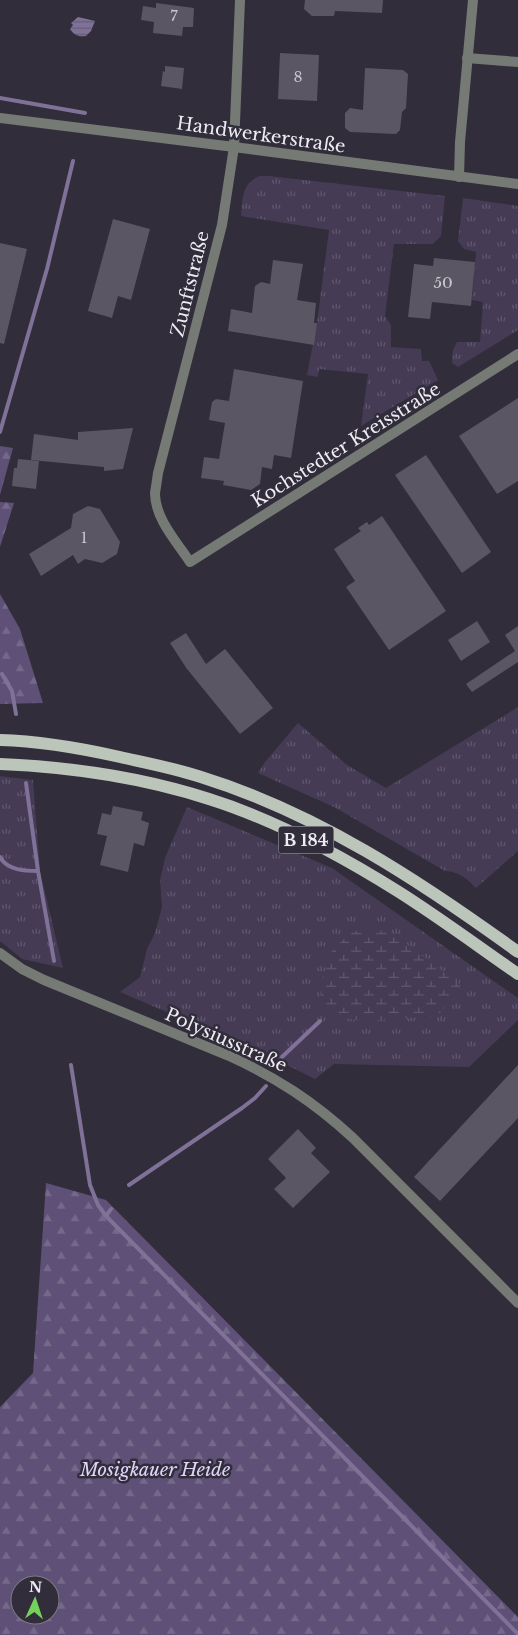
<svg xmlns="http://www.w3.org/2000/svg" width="518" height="1635" font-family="'Libre Baskerville',serif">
<defs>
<pattern id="grass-tufts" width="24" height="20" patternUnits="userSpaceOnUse" patternTransform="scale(1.25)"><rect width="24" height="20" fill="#453b55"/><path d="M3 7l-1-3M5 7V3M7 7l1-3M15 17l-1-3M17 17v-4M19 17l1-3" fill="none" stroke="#60586e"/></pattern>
<pattern id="forest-firs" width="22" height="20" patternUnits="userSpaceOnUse" patternTransform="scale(1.25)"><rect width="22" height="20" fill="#5e5076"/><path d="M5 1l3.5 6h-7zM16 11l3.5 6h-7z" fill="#75698a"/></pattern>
<pattern id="wetland-marsh" width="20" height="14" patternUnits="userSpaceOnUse" patternTransform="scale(1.25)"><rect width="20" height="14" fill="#453b55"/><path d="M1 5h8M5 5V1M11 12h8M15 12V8" fill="none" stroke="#60586e"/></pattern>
<pattern id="water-rules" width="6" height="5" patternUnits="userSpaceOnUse" patternTransform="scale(1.25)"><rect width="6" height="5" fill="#7f7198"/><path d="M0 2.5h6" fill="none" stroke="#665e74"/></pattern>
</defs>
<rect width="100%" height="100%" fill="#312d3a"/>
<!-- grass -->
<g fill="url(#grass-tufts)">
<path d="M259,176H269L445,196L441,236L433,244H394L385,316L391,325V347L421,349L422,361H429L438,380L361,426L368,374L319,369L318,377L307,375L317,323L329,230L241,216C243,198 241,185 259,176Z"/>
<polygon points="463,198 518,206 518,330 458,367 452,363 453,350 457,342 480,342 483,302 472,300 476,252 464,249 458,241"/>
<path d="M518,707V851L476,888C466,878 460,872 445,871L334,807L258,773L265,762L298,723L347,765L386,788Z"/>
<polygon points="0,776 33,780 40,871 63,968 22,959 0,941"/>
<polygon points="187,807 332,868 518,998 518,1020 469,1067 334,1064 315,1079 267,1055 120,992 140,977 147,949 155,933 162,907 160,880 165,858"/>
</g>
<!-- forest -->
<g fill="url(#forest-firs)" fill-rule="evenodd">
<polygon points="0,446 13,448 0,495"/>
<polygon points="0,502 14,503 0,547"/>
<polygon points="0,594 20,629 43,703 0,704"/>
<path d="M46,1183L106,1200L518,1617V1635H0V1407L33,1373ZM20,1585H50V1615H20Z"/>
</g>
<!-- wetland -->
<polygon fill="url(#wetland-marsh)" points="370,927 395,935 461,985 438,1016 364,1021 336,1017 321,1002 322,980 331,952 350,933"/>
<!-- water -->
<path fill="url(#water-rules)" d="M78,17L95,21L91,31L86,36C78,37 74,35 70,29L73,25L71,23Z"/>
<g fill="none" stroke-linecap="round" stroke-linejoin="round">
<!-- stream -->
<g stroke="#7f7198" stroke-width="4">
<polyline points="0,98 85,113"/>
<polyline points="0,432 47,269 73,161"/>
<polyline points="2,674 12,691 16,714"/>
<polyline points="26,783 38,871 54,961"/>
<path d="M0,857C7,870 24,871 38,871"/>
<polyline points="282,1057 320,1021"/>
<polyline points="71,1065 90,1185 98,1205 106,1216 518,1634"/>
<polyline points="129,1185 242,1108 255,1098 266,1086"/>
<polyline points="106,1216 111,1209"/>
</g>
</g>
<!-- building -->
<g fill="#5b5664">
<polygon points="305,0 383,0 382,13 335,11 334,16 312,16 304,9"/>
<polygon points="156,3 194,8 193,27 183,27 182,36 153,33 154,22 141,20 143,6 156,8"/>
<polygon points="280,53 319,55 317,101 278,99"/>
<polygon points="165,66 184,68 182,89 161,86 163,71 165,72"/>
<polygon points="365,68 403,70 408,74 406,108 402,112 400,130 396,134 350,132 345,128 345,113 350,108 363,110"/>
<polygon points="113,219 150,229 131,300 118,296 112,318 88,311"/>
<polygon points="0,243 27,249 4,344 0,343"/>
<polygon points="434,258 475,262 471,306 432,302 430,319 408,317 414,264 433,266"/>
<polygon points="273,260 303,264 297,300 316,303 314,323 317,323 314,345 228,331 231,309 252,313 255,286 261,282 270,284"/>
<polygon points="234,369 303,381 291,458 274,455 272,469 262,467 260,484 251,490 223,485 224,481 201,478 204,457 219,459 225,423 209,420 212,402 216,399 229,401"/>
<polygon points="518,398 518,481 497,494 459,436"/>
<polygon points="133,428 123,469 104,471 104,467 31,460 34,434 78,440 78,432"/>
<polygon points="426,455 491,552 462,573 395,475"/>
<polygon points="18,459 39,461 36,489 12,486 14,468 17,468"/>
<polygon points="88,506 100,509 120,542 117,554 102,563 85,559 78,564 73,555 41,576 29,554 71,528 73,514"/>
<polygon points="382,516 446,611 389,650 346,587 355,581 334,549 361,531 358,528 367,522 369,525"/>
<polygon points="477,621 490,642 461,661 448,640"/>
<polygon points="518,626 518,662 472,692 466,684 515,651 505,635"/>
<polygon points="186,633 206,664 225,649 273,708 240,734 187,669 170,643"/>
<polygon points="113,806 143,812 141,820 149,823 144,846 134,843 128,872 100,865 107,836 97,834 102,813 111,815"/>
<polygon points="518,1065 518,1118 440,1201 414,1177"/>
<polygon points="298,1129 316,1148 311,1153 330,1172 293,1208 274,1189 286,1178 268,1159"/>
</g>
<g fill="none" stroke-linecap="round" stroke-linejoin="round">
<!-- pedestrian -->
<polyline stroke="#767a74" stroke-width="10" points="467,58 518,62"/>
<!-- minor -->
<g stroke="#767a74" stroke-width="10">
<path d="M240,0L234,147L222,225L158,473C157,480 156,487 155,493C155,519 177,542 190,562L518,354"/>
<polyline points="459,177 460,142 473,0"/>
</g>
<!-- tertiary -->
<g stroke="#767a74" stroke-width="10">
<polyline points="0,118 234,147 518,184"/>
<path d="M0,953L22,969L44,980L227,1055C276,1077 314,1102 353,1138L518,1303"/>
</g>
<!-- primary -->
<g stroke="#bbc5b9" stroke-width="12">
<path d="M0,740C41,741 80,748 120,757C147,763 174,768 201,777C317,813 420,881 518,952"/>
<path d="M0,764C71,767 141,777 209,799C276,820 340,855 399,892C440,918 479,947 518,974"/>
</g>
</g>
<g text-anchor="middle" stroke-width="5" stroke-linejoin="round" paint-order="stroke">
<!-- number labels -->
<g font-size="15" fill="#c9c6cf">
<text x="174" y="21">7</text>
<text x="298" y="82">8</text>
<text x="443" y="288">50</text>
<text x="84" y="543">1</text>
</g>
<!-- shield labels -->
<rect fill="#312d3a" stroke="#b5b2bc" stroke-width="1" x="278.5" y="826.5" width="55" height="27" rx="4"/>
<g font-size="16" font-weight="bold" fill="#eeebf3">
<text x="306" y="846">B 184</text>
</g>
<!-- street labels -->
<g font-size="18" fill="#eeebf3" stroke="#312d3a">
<text transform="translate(261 135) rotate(8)" y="6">Handwerkerstraße</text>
<text transform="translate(190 284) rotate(-76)" y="6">Zunftstraße</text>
<text transform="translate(346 445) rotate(-32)" y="6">Kochstedter Kreisstraße</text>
<text transform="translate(226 1040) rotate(24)" y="6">Polysiusstraße</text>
</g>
<!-- park labels -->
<g font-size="18" font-style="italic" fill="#e1d4fb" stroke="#312d3a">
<text x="155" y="1476">Mosigkauer Heide</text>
</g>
</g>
<!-- north arrow -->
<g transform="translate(35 1600) rotate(3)"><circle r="24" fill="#312d3a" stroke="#7d7984"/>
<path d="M0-4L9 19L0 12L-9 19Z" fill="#74d25b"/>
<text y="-8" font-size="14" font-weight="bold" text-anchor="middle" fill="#eeebf3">N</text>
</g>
</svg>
